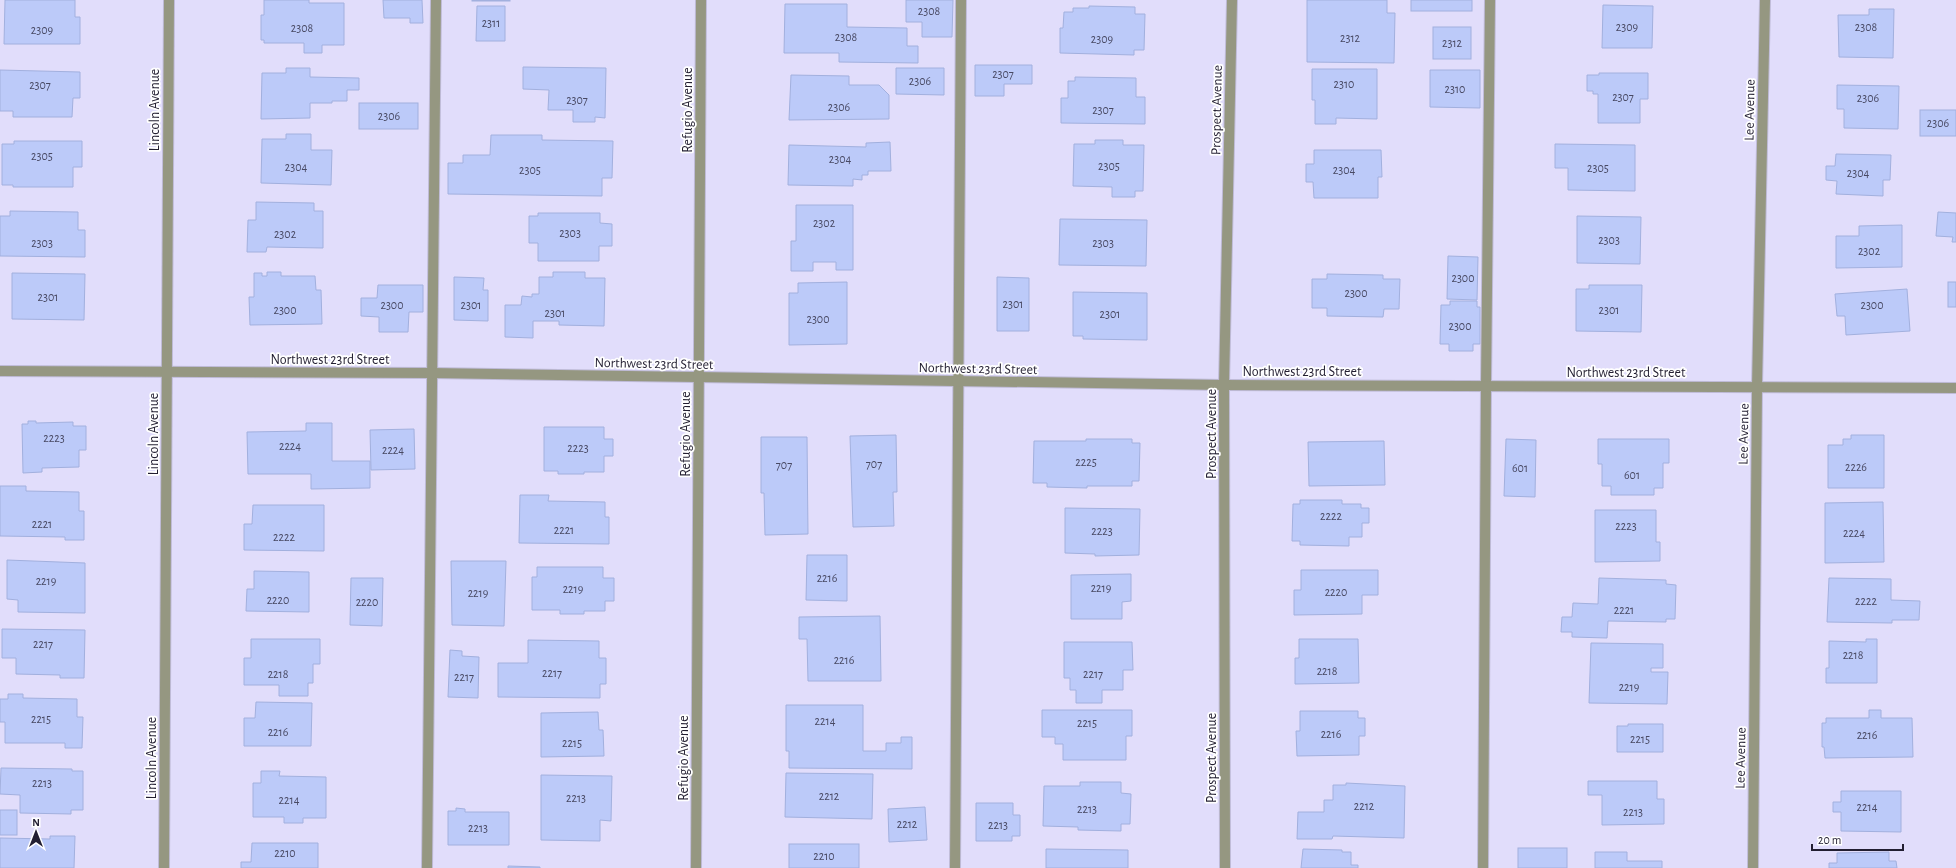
<svg xmlns="http://www.w3.org/2000/svg" width="1956" height="868" font-family="'Alegreya Sans',sans-serif">
<rect width="100%" height="100%" fill="#e1ddfb"/>
<!-- building -->
<g fill="#bccaf9" stroke="#a2b0de">
<polygon points="5,0 75,0 75,17 80,17 80,44 4,44"/>
<polygon points="264,0 309,0 309,3 344,3 344,45 322,45 322,53 304,53 304,43 264,43 264,40 261,40 261,15 264,15"/>
<polygon points="383,0 422,0 423,23 410,23 410,18 384,18"/>
<rect x="472" y="0" width="38" height="1"/>
<polygon points="906,0 953,0 952,37 922,37 922,22 906,22"/>
<polygon points="1307,0 1387,0 1387,13 1395,13 1394,63 1307,62"/>
<rect x="1411" y="0" width="61" height="11"/>
<polygon points="785,4 847,4 847,27 907,28 907,46 918,46 918,63 839,62 839,53 784,53"/>
<polygon points="1603,5 1653,6 1652,48 1602,48"/>
<polygon points="477,6 505,6 505,41 476,41"/>
<polygon points="1089,6 1135,7 1135,14 1145,14 1144,50 1134,50 1134,55 1060,53 1060,28 1063,28 1064,12 1073,12 1073,8 1089,8"/>
<polygon points="1869,9 1894,9 1893,58 1839,57 1838,15 1869,15"/>
<rect x="1433" y="27" width="38" height="32"/>
<polygon points="975,65 1032,65 1032,84 1004,84 1004,96 975,96"/>
<polygon points="523,67 606,68 605,118 595,117 595,122 573,122 573,110 548,110 549,90 523,89"/>
<polygon points="286,68 310,68 310,77 359,78 359,90 347,90 347,101 332,101 332,103 310,103 310,118 261,119 262,73 286,73"/>
<polygon points="896,68 944,68 944,95 896,94"/>
<polygon points="1312,69 1377,69 1377,119 1336,118 1336,124 1315,124 1315,100 1312,100"/>
<polygon points="0,70 80,72 80,98 73,98 72,117 13,117 13,111 0,111"/>
<polygon points="1430,70 1480,70 1480,108 1430,107"/>
<polygon points="1599,73 1648,73 1648,99 1640,99 1640,123 1598,123 1598,94 1593,94 1593,91 1587,91 1587,75 1599,75"/>
<polygon points="791,75 849,76 849,85 879,85 889,95 889,119 789,120"/>
<polygon points="1075,77 1136,78 1136,97 1145,97 1145,124 1061,123 1061,98 1068,98 1068,81 1075,81"/>
<polygon points="1837,85 1899,86 1898,129 1844,128 1844,109 1837,109"/>
<rect x="359" y="103" width="59" height="26"/>
<rect x="1920" y="110" width="36" height="26"/>
<polygon points="286,134 311,134 311,150 332,150 331,185 261,183 262,139 286,139"/>
<polygon points="491,135 542,135 542,140 613,141 612,178 602,178 602,196 448,194 448,163 463,163 463,155 490,155"/>
<polygon points="1095,140 1123,140 1123,145 1144,145 1143,191 1135,191 1135,197 1112,197 1112,187 1073,186 1074,144 1095,144"/>
<polygon points="14,141 82,141 82,167 73,167 73,187 13,187 13,185 2,185 2,144 14,144"/>
<polygon points="890,142 891,171 868,171 868,175 862,175 862,180 853,179 853,186 788,185 789,145 866,147 866,143"/>
<polygon points="1555,144 1635,145 1635,191 1568,190 1568,168 1555,168"/>
<polygon points="1314,150 1381,150 1382,177 1378,177 1378,198 1314,198 1313,182 1306,182 1306,164 1314,164"/>
<polygon points="1836,154 1891,155 1890,180 1883,180 1883,196 1836,194 1837,181 1826,180 1826,166 1835,166"/>
<polygon points="256,202 314,203 314,211 323,211 323,248 267,247 266,252 247,252 248,220 256,220"/>
<polygon points="796,205 853,205 853,270 836,270 836,262 813,262 813,271 791,271 791,241 796,241"/>
<polygon points="10,211 78,212 78,230 85,230 85,257 0,256 0,216 10,216"/>
<polygon points="1938,212 1956,213 1956,242 1952,242 1953,237 1936,236"/>
<polygon points="538,213 600,213 600,223 612,224 612,246 599,246 599,261 538,261 538,243 529,243 529,216 538,216"/>
<polygon points="1577,216 1641,217 1640,264 1577,263"/>
<polygon points="1060,219 1147,220 1146,266 1059,265"/>
<polygon points="1902,225 1902,267 1836,268 1836,236 1859,236 1859,226"/>
<polygon points="1448,256 1478,257 1477,300 1447,299"/>
<polygon points="267,272 281,272 281,276 315,276 316,290 321,290 322,324 250,325 249,297 254,297 254,273 262,273 262,276 267,276"/>
<polygon points="553,272 585,272 585,278 605,278 604,326 559,325 559,321 533,321 533,338 505,337 505,305 521,305 522,296 532,297 532,294 539,294 539,277 553,277"/>
<polygon points="12,273 85,274 84,320 12,319"/>
<polygon points="1327,274 1383,275 1383,279 1400,279 1399,309 1384,309 1383,317 1327,316 1327,308 1312,308 1312,279 1327,279"/>
<polygon points="454,277 484,278 483,290 488,290 488,321 454,320"/>
<polygon points="997,277 1029,278 1029,331 997,331"/>
<polygon points="847,282 847,344 789,345 789,293 798,293 798,283"/>
<rect x="1948" y="282" width="8" height="25"/>
<polygon points="378,285 423,285 423,312 409,312 408,332 379,332 379,317 361,316 361,298 377,298"/>
<polygon points="1589,285 1642,285 1641,332 1576,331 1576,289 1589,289"/>
<polygon points="1907,289 1910,331 1846,335 1845,316 1837,316 1835,294"/>
<polygon points="1073,292 1147,293 1147,340 1083,339 1083,336 1073,336"/>
<polygon points="1450,301 1477,301 1477,307 1480,307 1480,344 1473,344 1473,351 1449,351 1449,344 1440,344 1441,305 1450,305"/>
<polygon points="28,421 36,421 36,423 73,422 73,426 86,426 86,450 79,450 79,467 42,468 42,472 23,473 22,424 28,424"/>
<polygon points="306,423 332,423 332,461 370,461 370,488 311,489 311,474 248,474 247,432 306,431"/>
<polygon points="544,427 604,427 604,439 613,439 613,456 604,456 604,472 584,472 584,474 558,474 558,471 544,471"/>
<polygon points="414,429 415,469 371,470 370,430"/>
<polygon points="896,435 897,492 893,492 894,526 853,527 850,436"/>
<polygon points="1851,435 1884,435 1884,488 1828,488 1828,445 1843,445 1843,439 1851,439"/>
<polygon points="761,437 807,437 808,534 765,535 764,493 761,493"/>
<polygon points="1086,439 1132,439 1132,443 1140,443 1139,481 1132,481 1132,486 1087,486 1087,488 1047,487 1047,483 1033,483 1034,441 1086,441"/>
<polygon points="1506,439 1536,440 1535,497 1504,496"/>
<polygon points="1598,439 1669,439 1669,463 1663,463 1663,488 1654,488 1654,495 1611,495 1611,486 1602,486 1602,464 1598,464"/>
<polygon points="1384,441 1385,485 1309,486 1308,442"/>
<polygon points="0,486 26,486 26,491 79,492 79,511 84,511 84,540 65,540 65,537 0,536"/>
<polygon points="520,495 549,495 548,501 605,502 605,517 609,517 609,544 519,543"/>
<polygon points="1300,500 1342,500 1342,504 1361,504 1361,508 1369,508 1369,523 1362,523 1362,537 1349,537 1349,546 1300,545 1300,541 1292,541 1293,504 1300,504"/>
<polygon points="1883,502 1884,562 1825,563 1825,503"/>
<polygon points="253,505 324,505 324,551 244,550 244,524 252,524"/>
<polygon points="1065,508 1140,509 1139,555 1095,556 1095,554 1065,553"/>
<polygon points="1595,510 1656,510 1656,542 1660,542 1660,561 1595,562"/>
<polygon points="807,555 847,555 847,601 806,600"/>
<polygon points="7,560 85,563 85,613 18,612 18,600 7,599"/>
<polygon points="451,561 506,561 504,626 452,625"/>
<polygon points="537,567 603,567 603,578 614,578 614,601 605,601 605,611 584,611 584,614 560,614 560,610 532,610 532,577 537,577"/>
<polygon points="1301,570 1378,570 1378,595 1362,595 1362,614 1294,615 1294,590 1301,590"/>
<polygon points="254,571 309,572 309,612 246,611 247,589 254,589"/>
<polygon points="1131,574 1131,601 1122,602 1122,619 1071,619 1071,575"/>
<polygon points="351,578 383,578 382,626 350,625"/>
<polygon points="1599,578 1666,580 1666,584 1676,585 1675,619 1666,619 1666,622 1608,621 1607,638 1572,637 1572,632 1561,632 1562,617 1572,617 1573,603 1598,604"/>
<polygon points="1829,578 1891,579 1891,600 1920,601 1919,620 1892,620 1892,623 1827,622"/>
<polygon points="880,616 881,681 808,681 807,639 799,639 799,617"/>
<polygon points="2,629 85,630 84,678 60,678 60,675 16,674 16,658 2,658"/>
<polygon points="251,639 320,639 320,664 313,664 313,683 308,683 308,696 279,696 279,685 244,685 244,658 251,658"/>
<polygon points="1299,639 1358,639 1359,683 1295,684 1295,658 1299,658"/>
<polygon points="1866,639 1877,639 1877,683 1826,683 1826,668 1829,668 1829,641 1866,642"/>
<polygon points="528,640 599,641 599,658 606,658 606,684 600,684 600,698 498,697 498,663 528,663"/>
<polygon points="1064,642 1132,642 1133,670 1123,670 1123,690 1102,690 1102,703 1076,703 1076,690 1070,690 1070,678 1064,678"/>
<polygon points="1591,643 1663,644 1663,668 1651,668 1651,672 1668,672 1667,704 1589,703"/>
<polygon points="450,650 462,651 462,656 479,657 478,698 448,697"/>
<polygon points="8,694 23,694 23,698 77,699 77,717 83,717 82,748 65,748 65,743 5,743 5,722 0,722 0,699 8,699"/>
<polygon points="256,702 312,703 311,746 244,746 244,718 255,718"/>
<polygon points="786,705 863,705 863,751 886,751 886,743 901,743 901,737 912,737 912,769 789,768 789,751 786,751"/>
<polygon points="1042,710 1132,710 1132,736 1126,736 1126,760 1063,760 1063,744 1055,744 1055,737 1042,737"/>
<polygon points="1869,710 1881,710 1881,718 1912,718 1913,757 1825,758 1824,747 1822,747 1822,723 1826,723 1826,718 1869,718"/>
<polygon points="1300,711 1358,711 1358,718 1365,718 1365,736 1359,736 1359,755 1297,756 1296,731 1300,731"/>
<polygon points="598,712 599,730 603,730 604,756 541,757 541,713"/>
<polygon points="1628,724 1663,724 1663,752 1617,752 1617,726 1628,726"/>
<polygon points="1,768 72,769 72,771 83,771 83,810 71,810 71,814 20,813 20,795 0,794"/>
<polygon points="261,771 280,771 279,776 326,777 326,818 303,818 303,823 284,823 284,817 253,817 253,783 261,783"/>
<polygon points="786,773 873,774 872,819 785,817"/>
<polygon points="541,775 612,776 611,821 600,820 600,841 541,840"/>
<polygon points="1588,781 1657,781 1657,799 1664,799 1664,824 1602,825 1602,795 1588,795"/>
<polygon points="1080,782 1121,782 1121,793 1131,794 1130,824 1121,824 1121,831 1078,830 1078,827 1043,826 1044,786 1080,786"/>
<polygon points="1346,783 1405,786 1404,838 1333,836 1332,839 1297,839 1298,812 1324,812 1324,800 1333,800 1333,785 1346,785"/>
<polygon points="1841,791 1901,791 1901,832 1841,831 1841,812 1833,812 1833,802 1841,802"/>
<polygon points="976,803 1013,803 1013,815 1020,815 1020,836 1012,836 1012,841 976,841"/>
<polygon points="925,807 927,840 889,842 888,809"/>
<polygon points="456,808 465,809 465,812 509,812 509,845 448,845 448,811 456,811"/>
<rect x="0" y="810" width="17" height="25"/>
<polygon points="50,836 75,836 74,868 0,868 0,838 50,839"/>
<polygon points="252,843 318,843 318,868 241,868 241,862 251,862"/>
<rect x="789" y="844" width="70" height="24"/>
<rect x="1518" y="848" width="49" height="20"/>
<polygon points="1046,849 1128,850 1128,868 1046,868"/>
<polygon points="1303,849 1342,850 1342,852 1351,852 1351,865 1358,865 1358,868 1301,868"/>
<polygon points="1595,852 1627,852 1627,861 1662,861 1662,868 1595,868"/>
<polygon points="1889,852 1889,861 1896,861 1897,868 1829,868 1829,863 1837,863 1837,853"/>
<polygon points="508,866 540,867 540,868 508,868"/>
</g>
<g fill="none" stroke-linecap="round" stroke-linejoin="round">
<!-- lane casing -->
<g stroke="#bfbbd7" stroke-width="12">
<g id="lane">
<polyline points="427,868 436,0"/>
<polyline points="955,868 961,0"/>
<polyline points="1483,868 1486,386 1490,0"/>
</g>
</g>
<!-- street casing -->
<g stroke="#bfbbd7" stroke-width="12">
<g id="street">
<polyline points="0,371 432,373 1224,385 1956,388"/>
<polyline points="164,868 169,0"/>
<polyline points="696,868 701,0"/>
<polyline points="1225,868 1224,385 1232,0"/>
<polyline points="1753,868 1757,387 1765,0"/>
</g>
</g>
<!-- lane -->
<use href="#lane" stroke="#959781" stroke-width="10"/>
<!-- street -->
<use href="#street" stroke="#959781" stroke-width="10"/>
</g>
<g text-anchor="middle" stroke-width="3.5" stroke-linejoin="round" paint-order="stroke">
<!-- number labels -->
<g font-size="12" fill="#484963">
<text x="929" y="15">2308</text>
<text x="491" y="27">2311</text>
<text x="1627" y="31">2309</text>
<text x="1866" y="31">2308</text>
<text x="302" y="32">2308</text>
<text x="42" y="34">2309</text>
<text x="846" y="41">2308</text>
<text x="1350" y="42">2312</text>
<text x="1102" y="43">2309</text>
<text x="1452" y="47">2312</text>
<text x="1003" y="78">2307</text>
<text x="920" y="85">2306</text>
<text x="1344" y="88">2310</text>
<text x="40" y="89">2307</text>
<text x="1455" y="93">2310</text>
<text x="1623" y="101">2307</text>
<text x="1868" y="102">2306</text>
<text x="577" y="104">2307</text>
<text x="839" y="111">2306</text>
<text x="1103" y="114">2307</text>
<text x="389" y="120">2306</text>
<text x="1938" y="127">2306</text>
<text x="42" y="160">2305</text>
<text x="840" y="163">2304</text>
<text x="1109" y="170">2305</text>
<text x="296" y="171">2304</text>
<text x="1598" y="172">2305</text>
<text x="530" y="174">2305</text>
<text x="1344" y="174">2304</text>
<text x="1858" y="177">2304</text>
<text x="824" y="227">2302</text>
<text x="570" y="237">2303</text>
<text x="285" y="238">2302</text>
<text x="1609" y="244">2303</text>
<text x="42" y="247">2303</text>
<text x="1103" y="247">2303</text>
<text x="1869" y="255">2302</text>
<text x="1463" y="282">2300</text>
<text x="1356" y="297">2300</text>
<text x="48" y="301">2301</text>
<text x="1013" y="308">2301</text>
<text x="392" y="309">2300</text>
<text x="471" y="309">2301</text>
<text x="1872" y="309">2300</text>
<text x="285" y="314">2300</text>
<text x="1609" y="314">2301</text>
<text x="555" y="317">2301</text>
<text x="1110" y="318">2301</text>
<text x="818" y="323">2300</text>
<text x="1460" y="330">2300</text>
<text x="54" y="442">2223</text>
<text x="290" y="450">2224</text>
<text x="578" y="452">2223</text>
<text x="393" y="454">2224</text>
<text x="1086" y="466">2225</text>
<text x="874" y="468">707</text>
<text x="784" y="469">707</text>
<text x="1856" y="471">2226</text>
<text x="1520" y="472">601</text>
<text x="1632" y="479">601</text>
<text x="1331" y="520">2222</text>
<text x="42" y="528">2221</text>
<text x="1626" y="530">2223</text>
<text x="564" y="534">2221</text>
<text x="1102" y="535">2223</text>
<text x="1854" y="537">2224</text>
<text x="284" y="541">2222</text>
<text x="827" y="582">2216</text>
<text x="46" y="585">2219</text>
<text x="1101" y="592">2219</text>
<text x="573" y="593">2219</text>
<text x="1336" y="596">2220</text>
<text x="478" y="597">2219</text>
<text x="278" y="604">2220</text>
<text x="1866" y="605">2222</text>
<text x="367" y="606">2220</text>
<text x="1624" y="614">2221</text>
<text x="43" y="648">2217</text>
<text x="1853" y="659">2218</text>
<text x="844" y="664">2216</text>
<text x="1327" y="675">2218</text>
<text x="552" y="677">2217</text>
<text x="278" y="678">2218</text>
<text x="1093" y="678">2217</text>
<text x="464" y="681">2217</text>
<text x="1629" y="691">2219</text>
<text x="41" y="723">2215</text>
<text x="825" y="725">2214</text>
<text x="1087" y="727">2215</text>
<text x="278" y="736">2216</text>
<text x="1331" y="738">2216</text>
<text x="1867" y="739">2216</text>
<text x="1640" y="743">2215</text>
<text x="572" y="747">2215</text>
<text x="42" y="787">2213</text>
<text x="829" y="800">2212</text>
<text x="576" y="802">2213</text>
<text x="289" y="804">2214</text>
<text x="1364" y="810">2212</text>
<text x="1867" y="811">2214</text>
<text x="1087" y="813">2213</text>
<text x="1633" y="816">2213</text>
<text x="907" y="828">2212</text>
<text x="998" y="829">2213</text>
<text x="478" y="832">2213</text>
<text x="285" y="857">2210</text>
<text x="824" y="860">2210</text>
</g>
<!-- street labels -->
<g font-size="14" fill="#221e31" stroke="#fff">
<text transform="translate(154 110) rotate(-90)" y="5">Lincoln Avenue</text>
<text transform="translate(687 110) rotate(-90)" y="5">Refugio Avenue</text>
<text transform="translate(1216 110) rotate(-89)" y="5">Prospect Avenue</text>
<text transform="translate(1749 110) rotate(-89)" y="5">Lee Avenue</text>
<text x="330" y="364">Northwest 23rd Street</text>
<text transform="translate(654 363) rotate(1)" y="5">Northwest 23rd Street</text>
<text transform="translate(978 368) rotate(1)" y="5">Northwest 23rd Street</text>
<text x="1302" y="376">Northwest 23rd Street</text>
<text x="1626" y="377">Northwest 23rd Street</text>
<text transform="translate(153 434) rotate(-90)" y="5">Lincoln Avenue</text>
<text transform="translate(685 434) rotate(-90)" y="5">Refugio Avenue</text>
<text transform="translate(1211 434) rotate(-90)" y="5">Prospect Avenue</text>
<text transform="translate(1743 434) rotate(-89)" y="5">Lee Avenue</text>
<text transform="translate(151 758) rotate(-90)" y="5">Lincoln Avenue</text>
<text transform="translate(683 758) rotate(-90)" y="5">Refugio Avenue</text>
<text transform="translate(1211 758) rotate(-90)" y="5">Prospect Avenue</text>
<text transform="translate(1740 758) rotate(-89)" y="5">Lee Avenue</text>
</g>
</g>
<!-- north arrow -->
<g transform="translate(36 832)" stroke="#ffffff" stroke-width="3" paint-order="stroke">
<path d="M0-3L7 15L0 10L-7 15Z" fill="#221e31"/>
<text y="-6" font-size="11" font-weight="bold" text-anchor="middle" fill="#221e31">N</text>
</g>
<!-- scale -->
<path d="M1812 844v6h91v-6" fill="none" stroke="#221e31" stroke-width="2"/>
<text x="1818" y="844" font-size="12" fill="#221e31" stroke="#ffffff" stroke-width="3" paint-order="stroke">20 m</text>
</svg>
